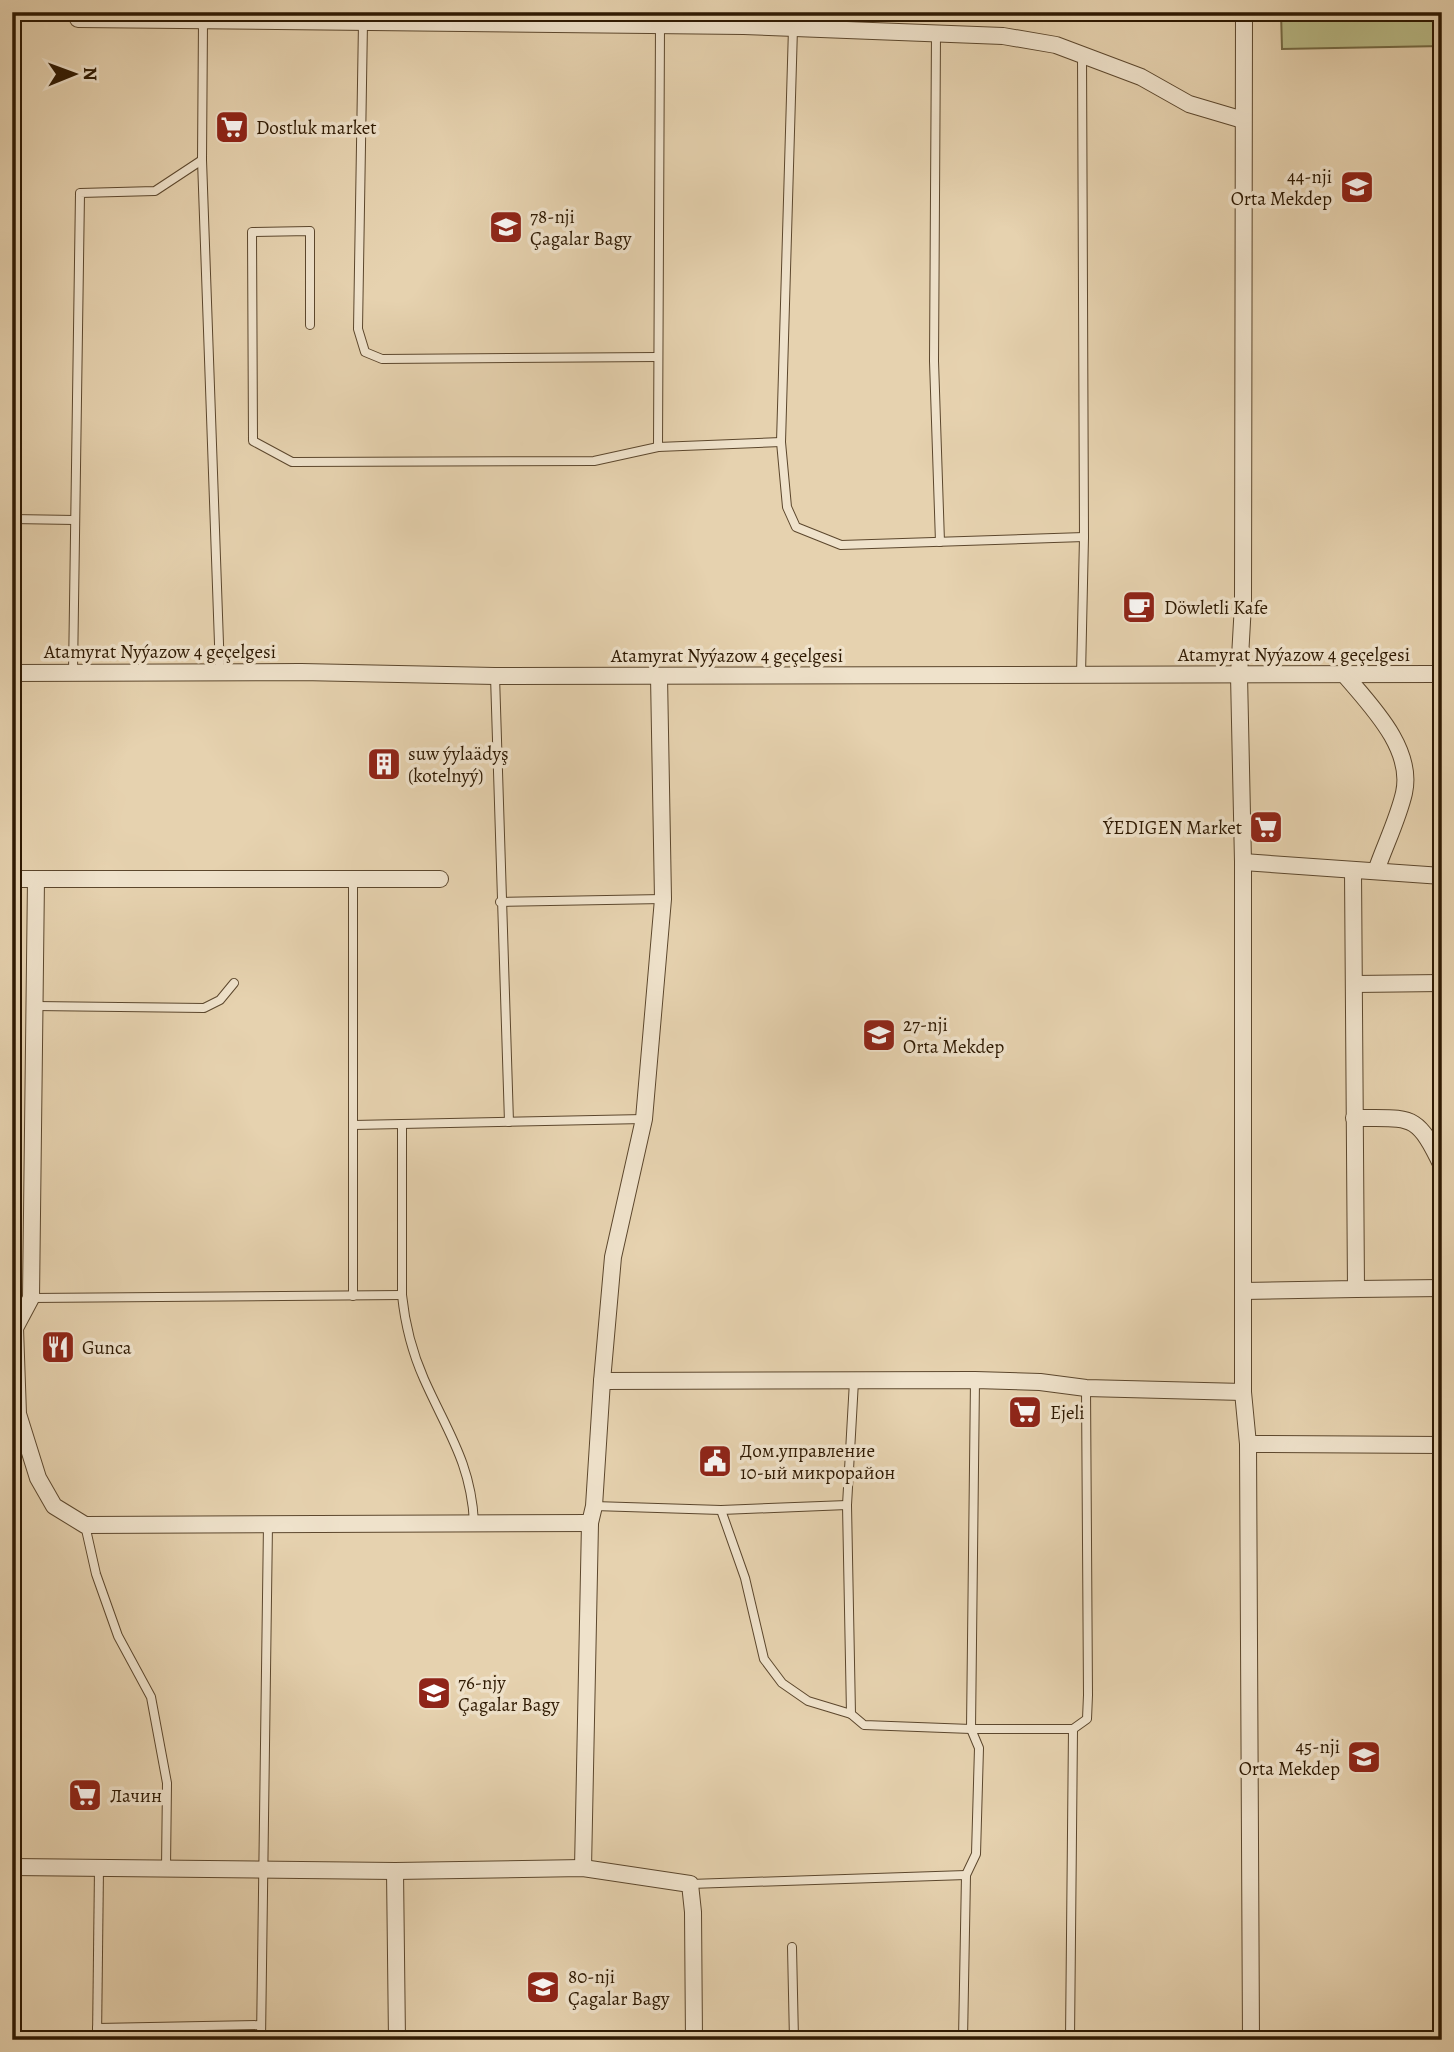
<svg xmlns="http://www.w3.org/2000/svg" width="1454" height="2052" font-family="Alegreya,serif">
<rect width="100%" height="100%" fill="#e6d2af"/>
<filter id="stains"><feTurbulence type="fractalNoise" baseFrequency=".00286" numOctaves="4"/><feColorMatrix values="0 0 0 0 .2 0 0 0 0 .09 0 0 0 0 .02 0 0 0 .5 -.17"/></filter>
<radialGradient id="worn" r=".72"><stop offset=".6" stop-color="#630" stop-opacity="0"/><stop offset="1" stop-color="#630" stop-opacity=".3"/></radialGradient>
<!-- green -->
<g fill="#b9bb87" stroke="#746a44" stroke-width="2">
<polygon points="1281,12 1442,12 1442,46 1282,49"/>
<rect x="1353" y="2031" width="89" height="9"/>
</g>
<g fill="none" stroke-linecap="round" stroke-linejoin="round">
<!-- lane casing -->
<g stroke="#5c472d" stroke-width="10">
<g id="lane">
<polyline points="363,22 358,329 365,352 382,359 658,357"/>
<polyline points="793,28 781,442 787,507 796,527 841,545 1084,537"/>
<polyline points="936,33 934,361 940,542"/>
<polyline points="202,160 220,672"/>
<polyline points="310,325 310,231 252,232 253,441 292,462 594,461 658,447 781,442"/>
<polyline points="658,447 660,25"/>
<polyline points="12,519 75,520"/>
<polyline points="73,673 80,193 155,191 202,160 203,21"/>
<polyline points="1081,675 1084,537 1082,55"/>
<polyline points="495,676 509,1122"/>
<polyline points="353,879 353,1296"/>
<polyline points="500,902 663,899"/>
<polyline points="35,1006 204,1008 220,1000 234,983"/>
<polyline points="353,1125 644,1119"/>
<path d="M402,1125V1295C405,1324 412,1352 424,1379C447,1431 471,1463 474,1522"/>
<polyline points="31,1298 402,1295"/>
<polyline points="854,1381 847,1505 851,1714 864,1725 971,1729 1073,1729"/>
<polyline points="594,1506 721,1510 847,1505"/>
<polyline points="721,1510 745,1578 764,1659 782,1683 808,1701 851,1714"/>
<polyline points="85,1525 96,1574 118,1636 151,1697 167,1783 166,1868"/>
<polyline points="690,1884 966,1875"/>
<polyline points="792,1947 794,2040"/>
<polyline points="97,2028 261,2025"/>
<polyline points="97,2040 99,1868"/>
<polyline points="261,2040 268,1524"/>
<polyline points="963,2040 966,1875 976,1854 979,1748 971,1729 975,1380"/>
<polyline points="1070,2040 1073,1729 1087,1719 1088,1695 1086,1388"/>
</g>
</g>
<!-- street casing -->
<g stroke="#5c472d" stroke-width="18">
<g id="street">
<polyline points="1244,12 1243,604 1239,675 1243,862 1243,1392 1248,1444 1251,2040"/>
<polyline points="78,19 744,26 1003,36 1056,45 1141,77 1189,104 1243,120"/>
<polyline points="12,673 301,672 495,676 1442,674"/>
<path d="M1344,674C1370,705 1414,748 1404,793C1398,819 1385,845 1376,871"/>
<polyline points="1243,862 1442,876"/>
<polyline points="12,879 440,879"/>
<polyline points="1354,984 1442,983"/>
<path d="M1354,1118C1411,1119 1416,1111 1442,1166"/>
<polyline points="1356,1289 1442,1288"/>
<polyline points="1243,1291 1356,1289 1353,871"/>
<polyline points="12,1328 15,1328 18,1414 38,1478 54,1506 85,1525 590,1523"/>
<polyline points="15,1328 31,1298 36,879"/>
<polyline points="602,1381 613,1257 644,1119 663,899 659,676"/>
<polyline points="1248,1444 1442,1445"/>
<polyline points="12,1867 395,1871 583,1868 690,1884 693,1912 694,2040"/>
<polyline points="583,1868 590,1523 594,1506 602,1381 975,1380 1040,1382 1086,1388 1243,1392"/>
<polyline points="395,1871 397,2040"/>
</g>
</g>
<!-- lane -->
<use href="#lane" stroke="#efe2cb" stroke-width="8"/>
<!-- street -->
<use href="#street" stroke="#efe2cb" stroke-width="16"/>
</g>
<!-- icons -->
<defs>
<g id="supermarket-square" transform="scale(1.75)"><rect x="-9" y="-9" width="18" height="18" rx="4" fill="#8f2418" stroke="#efe2cb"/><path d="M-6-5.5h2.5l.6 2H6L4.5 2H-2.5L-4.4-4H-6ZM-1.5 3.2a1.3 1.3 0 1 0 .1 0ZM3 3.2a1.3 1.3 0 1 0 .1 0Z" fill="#fff"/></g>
<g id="school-square" transform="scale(1.75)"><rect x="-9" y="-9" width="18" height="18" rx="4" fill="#8f2418" stroke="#efe2cb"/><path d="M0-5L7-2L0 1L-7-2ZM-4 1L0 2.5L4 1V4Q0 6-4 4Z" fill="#fff"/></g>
<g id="cafe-square" transform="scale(1.75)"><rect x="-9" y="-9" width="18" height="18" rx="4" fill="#8f2418" stroke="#efe2cb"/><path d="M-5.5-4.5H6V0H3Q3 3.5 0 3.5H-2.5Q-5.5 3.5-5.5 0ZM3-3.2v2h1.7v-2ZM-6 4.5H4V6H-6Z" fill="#fff"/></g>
<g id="building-square" transform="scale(1.75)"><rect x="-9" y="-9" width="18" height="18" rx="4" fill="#8f2418" stroke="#efe2cb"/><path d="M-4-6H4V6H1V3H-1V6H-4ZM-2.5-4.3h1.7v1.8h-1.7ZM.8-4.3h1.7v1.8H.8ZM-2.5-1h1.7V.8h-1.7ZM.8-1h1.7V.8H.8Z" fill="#fff"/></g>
<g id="restaurant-square" transform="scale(1.75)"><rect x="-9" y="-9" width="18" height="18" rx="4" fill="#8f2418" stroke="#efe2cb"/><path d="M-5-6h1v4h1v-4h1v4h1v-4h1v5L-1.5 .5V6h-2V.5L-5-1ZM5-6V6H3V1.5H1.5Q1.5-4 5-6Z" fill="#fff"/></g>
<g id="civic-square" transform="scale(1.75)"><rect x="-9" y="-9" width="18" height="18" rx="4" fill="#8f2418" stroke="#efe2cb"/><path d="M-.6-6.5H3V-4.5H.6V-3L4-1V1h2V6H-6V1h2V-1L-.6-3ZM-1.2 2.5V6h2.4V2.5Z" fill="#fff"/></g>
</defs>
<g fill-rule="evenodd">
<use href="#supermarket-square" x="232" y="127"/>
<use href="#school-square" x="1357" y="187"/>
<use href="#school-square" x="506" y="227"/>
<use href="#cafe-square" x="1139" y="607"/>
<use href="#building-square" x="384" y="764"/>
<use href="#supermarket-square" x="1266" y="827"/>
<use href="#school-square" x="879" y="1035"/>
<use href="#restaurant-square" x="58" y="1347"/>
<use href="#supermarket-square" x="1025" y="1412"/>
<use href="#civic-square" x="715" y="1461"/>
<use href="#school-square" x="434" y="1693"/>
<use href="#school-square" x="1364" y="1757"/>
<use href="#supermarket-square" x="85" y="1795"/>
<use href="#school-square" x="543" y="1987"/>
</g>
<g text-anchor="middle" stroke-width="7" stroke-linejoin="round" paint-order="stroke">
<!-- poi labels -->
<g font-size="19" fill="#2e1902" stroke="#efe2cb" text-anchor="start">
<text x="256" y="134">Dostluk market</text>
<text x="1332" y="183" text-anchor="end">44-nji<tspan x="1332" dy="22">Orta Mekdep</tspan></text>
<text x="530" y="223">78-nji<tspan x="530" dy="22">Çagalar Bagy</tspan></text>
<text x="1164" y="614">Döwletli Kafe</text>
<text x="408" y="760">suw ýylaädyş<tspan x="408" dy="22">(kotelnyý)</tspan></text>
<text x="1242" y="834" text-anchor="end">ÝEDIGEN Market</text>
<text x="903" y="1031">27-nji<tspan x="903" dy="22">Orta Mekdep</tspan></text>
<text x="82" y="1354">Gunca</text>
<text x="1050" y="1419">Ejeli</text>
<text x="740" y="1457">Дом.управление<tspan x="740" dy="22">10-ый микрорайон</tspan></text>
<text x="458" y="1689">76-njy<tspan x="458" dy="22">Çagalar Bagy</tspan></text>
<text x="1340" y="1753" text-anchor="end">45-nji<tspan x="1340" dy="22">Orta Mekdep</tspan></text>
<text x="110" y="1802">Лачин</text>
<text x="568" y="1983">80-nji<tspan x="568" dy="22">Çagalar Bagy</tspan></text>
</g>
<!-- street labels -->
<g font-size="19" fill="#2e1902" stroke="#efe2cb">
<text x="160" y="658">Atamyrat Nyýazow 4 geçelgesi</text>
<text x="1294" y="661">Atamyrat Nyýazow 4 geçelgesi</text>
<text x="727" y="662">Atamyrat Nyýazow 4 geçelgesi</text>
</g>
</g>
<!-- margin -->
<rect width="1454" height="2052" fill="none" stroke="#e6d2af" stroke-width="42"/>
<rect x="14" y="14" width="1426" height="2024" fill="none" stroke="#2e1902" stroke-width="3.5"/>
<rect x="21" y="21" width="1412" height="2010" fill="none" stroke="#2e1902" stroke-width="2"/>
<!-- north arrow -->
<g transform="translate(74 74) rotate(89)" stroke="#efe2cb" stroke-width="5" paint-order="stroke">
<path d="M0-5L12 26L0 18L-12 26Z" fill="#2e1902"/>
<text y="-10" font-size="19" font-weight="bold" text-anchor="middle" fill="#2e1902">N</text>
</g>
<rect width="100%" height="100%" filter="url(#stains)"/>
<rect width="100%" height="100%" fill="url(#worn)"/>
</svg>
